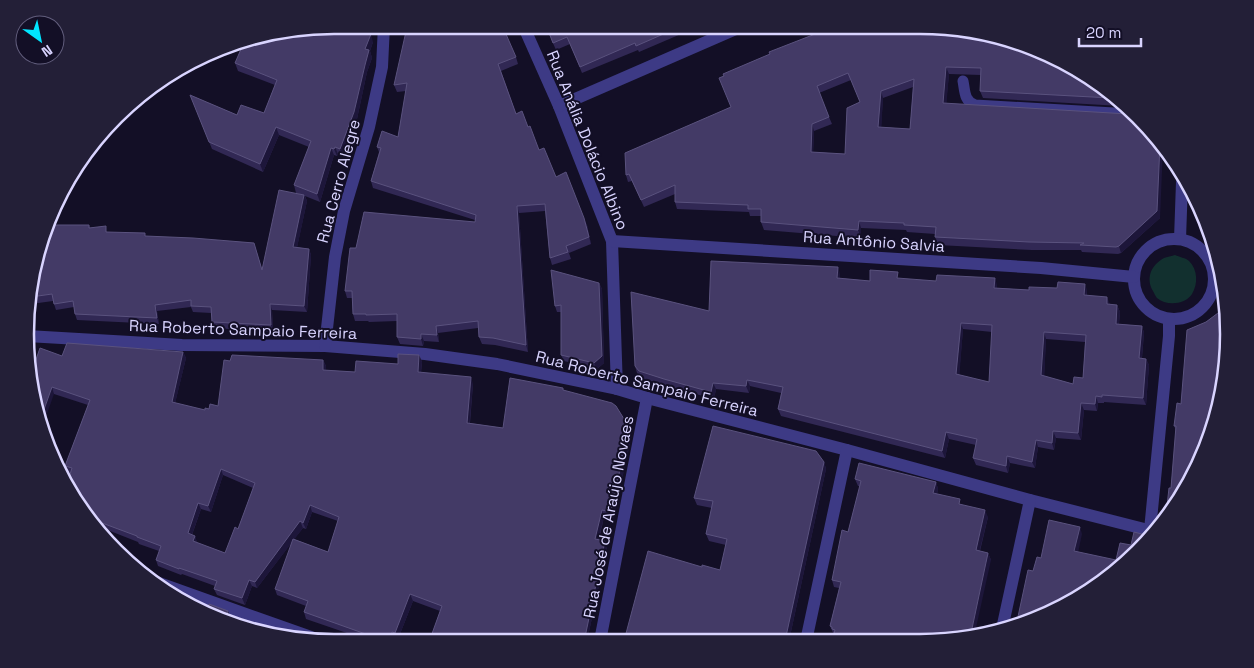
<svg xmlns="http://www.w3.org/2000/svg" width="1254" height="668" font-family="'Space Grotesk',sans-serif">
<rect width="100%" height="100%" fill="#130f26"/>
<!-- green -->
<path fill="#12302f" d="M1175,255C1179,257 1186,258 1189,261C1198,270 1198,284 1192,294C1185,305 1166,306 1157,298C1156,297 1154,293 1153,291C1146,279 1150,266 1164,258C1167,257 1172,256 1175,255Z"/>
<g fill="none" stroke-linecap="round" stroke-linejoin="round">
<!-- lane -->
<path stroke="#3d3a85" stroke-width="11" d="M963,81C965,91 964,101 975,105L1131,114"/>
<!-- street -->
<g stroke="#3d3a85" stroke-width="12">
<polyline points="523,25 559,106 612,241 617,389"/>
<polyline points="559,106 745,25"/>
<polyline points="1180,239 1182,182"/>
<circle cx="1174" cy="279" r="40"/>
<polyline points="612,241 1041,268 1134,277"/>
<polyline points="27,336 182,345 325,346 425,354 497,364 617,389 647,398 847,450 1030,500 1156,532"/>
<polyline points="325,346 335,257 344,211 369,127 382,67 384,25"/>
<polyline points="1150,530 1169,336 1169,319"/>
<polyline points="156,582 325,642"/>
<polyline points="1002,629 1030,500"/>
<polyline points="600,641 647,398"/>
<polyline points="806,641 847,450"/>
</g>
</g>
<!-- wall -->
<g fill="#312854" fill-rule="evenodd">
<polygon points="545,25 702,25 639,52 638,50 582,73 570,44 556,50"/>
<path d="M828,29L1057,57L1121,106L983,98L980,91L981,75L949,74L946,103L1160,218L1121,253L1118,254L1082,252L1081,250H1032L938,245L935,237V234L907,232L906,230L861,228V238L764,230L761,222V216H750L749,212L677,209L675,202V194L644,207L632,181L628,182L626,175L730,108ZM851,80L860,102L845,154L813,152L814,131L832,124L819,93ZM913,87L910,129L881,127L883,98Z"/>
<polygon points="373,42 370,51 372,58 367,72 357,119 342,156 338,154 337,156 334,155 320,202 305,196 307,201 297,247 309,249 311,255 307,312 272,310 273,332 214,328 212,322 211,313 193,312 191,307 157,311 159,324 77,320 75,314 74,307 56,310 53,301 31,304 35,254 89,225 90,228 108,232 146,236 254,243 262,269 299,194 296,193 294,185 309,147 279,135 263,172 212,149 190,95 237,115 264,113 275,85 238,71 235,63"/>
<polygon points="516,57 518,64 501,71 516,114 528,127 539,150 556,177 587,225 591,244 569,253 571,259 552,265 550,258 545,211 519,213 528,352 495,345 482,344 479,337 478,328 438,333 439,342 424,341 423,346 400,344 397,337 397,321 369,322 368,321 355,321 353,314 352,298 347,298 345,291 356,248 475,222 475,220 373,188 371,181 379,152 377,147 398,137 406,91 397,92 394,85"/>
<path d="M840,274V278L870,281L900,279L997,285V288L1029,290H1087V295L1110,304L1109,305H1117L1120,312L1119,324L1142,326L1144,333L1142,358L1146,359L1149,365L1146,405L1104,402V403H1098L1097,411L1084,410L1081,440L1056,438L1054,450L1038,447L1035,468L1010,463L1008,473L976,465L973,458L976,445L949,439L945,458L781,416L778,409L781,393L750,386L749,393L716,389L714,399L667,386L641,378L637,373L635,366L709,311ZM963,329L992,332L989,382L959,375ZM1046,339L1085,342L1083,378L1073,384L1044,376Z"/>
<polygon points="599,283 602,289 604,363 597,369 564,361 561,355 561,312 557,312 555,306"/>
<polygon points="1218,313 1197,471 1169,513 1167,506 1171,488 1176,430 1174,426 1206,322"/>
<path d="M183,352L186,358L175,403L205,410L218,406L230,361L323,360L326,366L325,370L355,372L398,364L419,355L422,362L421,373L473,384L470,423L503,428L564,390L629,427L632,434L613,519L604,517L599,540L607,548L587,641L429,642L440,611L413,601L398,639L395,638L393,642H373L306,619L304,612L306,606L277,595L275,589L292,542L257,588L252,586L245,605L217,595L214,589L215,586L182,574L181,575L158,566L156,560L159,551L139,544L138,542L105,529L71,473L67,472L65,466L88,405L54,394L31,374L62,356ZM223,475L253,488L238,529L225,553L197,543L195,536L192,535L201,509L211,512ZM312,512L338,521L328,552L294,539L303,528L306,529Z"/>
<polygon points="824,462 826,469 789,641 624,641 702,567 720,570 726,545 709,541 706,534 712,508 697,505 694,498"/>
<polygon points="855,479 936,482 938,489 937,494 988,517 980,551 988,553 991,560 834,635 830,626 839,588 834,587 832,580 848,532 860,486 858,486"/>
</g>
<!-- shaded-wall -->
<g fill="#1d163a">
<polygon points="371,34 373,42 370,51 372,58 367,72 357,119 342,156 340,149 365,49"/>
<polygon points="946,67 949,74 946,110 943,103"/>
<polygon points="881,91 883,98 881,134 878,127"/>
<polygon points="812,124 814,131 813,159 811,152"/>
<polygon points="276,127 279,135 263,172 260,164"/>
<polygon points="1160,144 1163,148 1160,218 1121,253 1119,246"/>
<polygon points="335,147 338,154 337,156 334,149"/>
<polygon points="331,148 334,155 320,202 317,194"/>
<polygon points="304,195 307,201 296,253 293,247"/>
<polygon points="517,206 519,213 528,352 526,345"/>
<polygon points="584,218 587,225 591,244 589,237"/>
<polygon points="859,221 861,228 861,238 858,230"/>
<polygon points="309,249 311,255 307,312 304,306"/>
<polygon points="838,267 840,274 840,284 837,278"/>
<polygon points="995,278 997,285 997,295 994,288"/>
<polygon points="599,283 602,289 604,363 597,369 594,363"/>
<polygon points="1085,284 1087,290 1086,301 1084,295"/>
<polygon points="1107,297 1110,304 1109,311 1107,304"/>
<polygon points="270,304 272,310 273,332 271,325"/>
<polygon points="155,305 157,311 159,324 157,318"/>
<polygon points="1117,305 1120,312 1118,331 1116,324"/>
<polygon points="961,323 963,329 959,381 956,374"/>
<polygon points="436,326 438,333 439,342 437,335"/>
<polygon points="1142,326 1144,333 1141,365 1139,358"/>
<polygon points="1044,332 1046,339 1044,382 1041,375"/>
<polygon points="421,334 424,341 423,346 421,339"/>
<polygon points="183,352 186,358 174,408 172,402"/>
<polygon points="419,355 422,362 420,379 418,372"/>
<polygon points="1146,359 1149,365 1146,405 1143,398"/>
<polygon points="323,360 326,366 325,376 323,370"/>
<polygon points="471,377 473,384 469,429 467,423"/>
<polygon points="747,380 750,386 749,393 746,386"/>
<polygon points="713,383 716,389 714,399 711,392"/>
<polygon points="52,387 54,394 44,422 42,415"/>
<polygon points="1096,396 1098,403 1097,411 1095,404"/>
<polygon points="1081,403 1084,410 1081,440 1078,433"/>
<polygon points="629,427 632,434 613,519 611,512"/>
<polygon points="1053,431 1056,438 1054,450 1052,443"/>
<polygon points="946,432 949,439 945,458 942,451"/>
<polygon points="1036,440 1038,447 1035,468 1032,462"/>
<polygon points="1007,456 1010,463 1008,473 1006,466"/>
<polygon points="824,462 826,469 789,641 785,641"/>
<polygon points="221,469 223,475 211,512 208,506"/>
<polygon points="936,482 938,489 936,500 933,493"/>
<polygon points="198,503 201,509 190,540 188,533"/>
<polygon points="310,505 312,512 306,529 303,523"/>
<polygon points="602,510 604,517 597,545 595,539"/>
<polygon points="985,510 988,517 978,557 976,550"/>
<polygon points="300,521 303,528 257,588 255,582"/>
<polygon points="102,523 105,529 103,535 100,531"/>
<polygon points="1080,527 1082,534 1077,558 1074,551"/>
<polygon points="195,536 197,542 195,548 193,541"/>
<polygon points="605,541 607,548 587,641 584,642"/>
<polygon points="988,553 991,560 974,637 970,638"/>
<polygon points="249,580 252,586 245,605 242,598"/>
<polygon points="410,594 413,601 398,639 395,633"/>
<polygon points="228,611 231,617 230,620 226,619"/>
<polygon points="392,632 395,638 393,642 388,642"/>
</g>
<!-- building -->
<g fill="#433a66" stroke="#5a527e" fill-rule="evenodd">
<polygon points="334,25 347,25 371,34 365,49 369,50 365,65 354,112 340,149 335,147 334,149 331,148 317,194 294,185 311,141 276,127 260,164 209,142 190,95 237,115 241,105 264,113 277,80 235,63 245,40"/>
<polygon points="414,25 502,25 516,57 498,64 516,114 522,111 528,127 530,126 539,150 544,148 556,177 566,172 584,218 589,237 566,246 568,252 550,258 545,204 517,206 526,345 493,338 479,337 478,321 436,326 437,335 421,334 421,339 397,337 397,314 366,315 366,314 353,314 352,291 345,291 350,248 356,248 364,212 475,222 476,215 371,181 381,148 377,147 382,131 398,137 407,83 394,85 407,27"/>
<polygon points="546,25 684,25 636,46 635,43 580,67 567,37 553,43"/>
<path d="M826,26H940L1057,57L1111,98L980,91L981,68L946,67L943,103L1128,114H1131L1152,130L1160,144L1157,211L1119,246L1116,247L1080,245L1084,243L1029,242L935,237L936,227L904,225V223L859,221L858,230L761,222V209H748V205L675,202V185L641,200L629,174L626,175L625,153L731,107L719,78L724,76L723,74L770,54L769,52L828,29ZM848,73L860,102L847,108L845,154L811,152L812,124L829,117L817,86ZM914,79L910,129L878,127L881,91Z"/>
<polygon points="279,190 304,195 293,247 309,249 304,306 270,304 271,325 212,322 211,307 191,306 191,300 155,305 157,318 75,314 73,301 54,304 52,294 31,297 35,254 49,225 89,225 89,228 106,226 106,232 145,233 145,236 193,238 254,243 262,270"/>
<path d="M711,261L838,267L837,278L870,281V270L898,272L897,278L936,281L937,275L995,278L994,288L1029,290V287L1057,288L1058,282L1085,284L1084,295L1107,297V304L1117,305L1116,324L1142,326L1139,358L1146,359L1143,398L1102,395V397L1096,396L1095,404L1081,403L1078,433L1053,431L1052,443L1036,440L1032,462L1007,456L1006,466L973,458L977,439L946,432L942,451L778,409L783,387L747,380L746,386L713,383L711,392L664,379L639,371L635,366L631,292L709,311ZM961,323L992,325L989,382L956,374ZM1044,332L1086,335L1083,378L1074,377L1073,384L1041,375Z"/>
<polygon points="551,270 599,283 602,356 594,363 561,355 561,305 555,306"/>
<polygon points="1222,308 1228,354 1197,471 1172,508 1167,506 1169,488 1171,488 1176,426 1174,426 1177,403 1181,404 1187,330 1206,322 1218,313"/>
<path d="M67,343L183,352L172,402L205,410V408L209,409L210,404L218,406L224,360L230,361L232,355L323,360V370L355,372L356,361L398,364V354L419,355L418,372L471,377L467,423L503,428L510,378L563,388V390L612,403L616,406L629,427L611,512L602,510L595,539L605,541L584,642H429L442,606L410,594L395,633L392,632L388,642L304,612L308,601L275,589L293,539L328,552L339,517L310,505L303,523L300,521L255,582L249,580L242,598L214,589L217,581L179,568V569L156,560L161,546L137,537V536L102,523L100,531L67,484L72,468L65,466L90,400L52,387L42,415L31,374L40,348L62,356ZM221,469L255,483L238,529L235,527L225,553L193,541L195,536L188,533L198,503L208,506Z"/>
<polygon points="713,426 816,451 824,462 785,641 624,641 648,551 702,567 702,565 720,570 727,539 706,534 713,501 694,498"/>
<polygon points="859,463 936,482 933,493 960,499 959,504 985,510 976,550 988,553 970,638 961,640 832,641 835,630 832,629 832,627 830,626 841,582 832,580 842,530 848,532 861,481 855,479"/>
<polygon points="1049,520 1080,527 1074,551 1116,560 1120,543 1131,545 1134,532 1153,537 1108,579 1038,620 1016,626 1028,570 1033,571 1037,557 1041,558"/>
<polygon points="209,604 228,611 226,619 205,613"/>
</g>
<g text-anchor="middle" stroke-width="4" stroke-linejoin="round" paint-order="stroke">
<!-- street labels -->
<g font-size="16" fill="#d9d4ff" stroke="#130f26">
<text transform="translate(588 140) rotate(68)" y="6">Rua Anália Dolácio Albino</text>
<text transform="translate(338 181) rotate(-75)" y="6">Rua Cerro Alegre</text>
<text transform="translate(874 241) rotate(4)" y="6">Rua Antônio Salvia</text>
<text transform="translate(243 329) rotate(2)" y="6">Rua Roberto Sampaio Ferreira</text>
<text transform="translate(647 383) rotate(14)" y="6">Rua Roberto Sampaio Ferreira</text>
<text transform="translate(608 517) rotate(-79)" y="6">Rua José de Araújo Novaes</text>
</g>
</g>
<!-- crop -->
<path d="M0 0H1254V668H0ZM334 34H920A300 300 0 0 1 1220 334V334A300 300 0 0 1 920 634H334A300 300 0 0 1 34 334V334A300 300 0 0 1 334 34Z" fill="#231f37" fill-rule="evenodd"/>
<path fill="none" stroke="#d9d4ff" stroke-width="2.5" d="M334 34H920A300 300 0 0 1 1220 334V334A300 300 0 0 1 920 634H334A300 300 0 0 1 34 334V334A300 300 0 0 1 334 34Z"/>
<!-- north arrow -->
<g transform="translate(40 40) rotate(147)"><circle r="24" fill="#130f26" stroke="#625e7d"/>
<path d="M0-4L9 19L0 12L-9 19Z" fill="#00e5ff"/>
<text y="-8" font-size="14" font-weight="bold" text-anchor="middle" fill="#d9d4ff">N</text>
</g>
<!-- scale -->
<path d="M1079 38v8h62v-8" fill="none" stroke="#d9d4ff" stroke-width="2.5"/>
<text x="1086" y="38" font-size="15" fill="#d9d4ff" stroke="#130f26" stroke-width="4" paint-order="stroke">20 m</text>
</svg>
